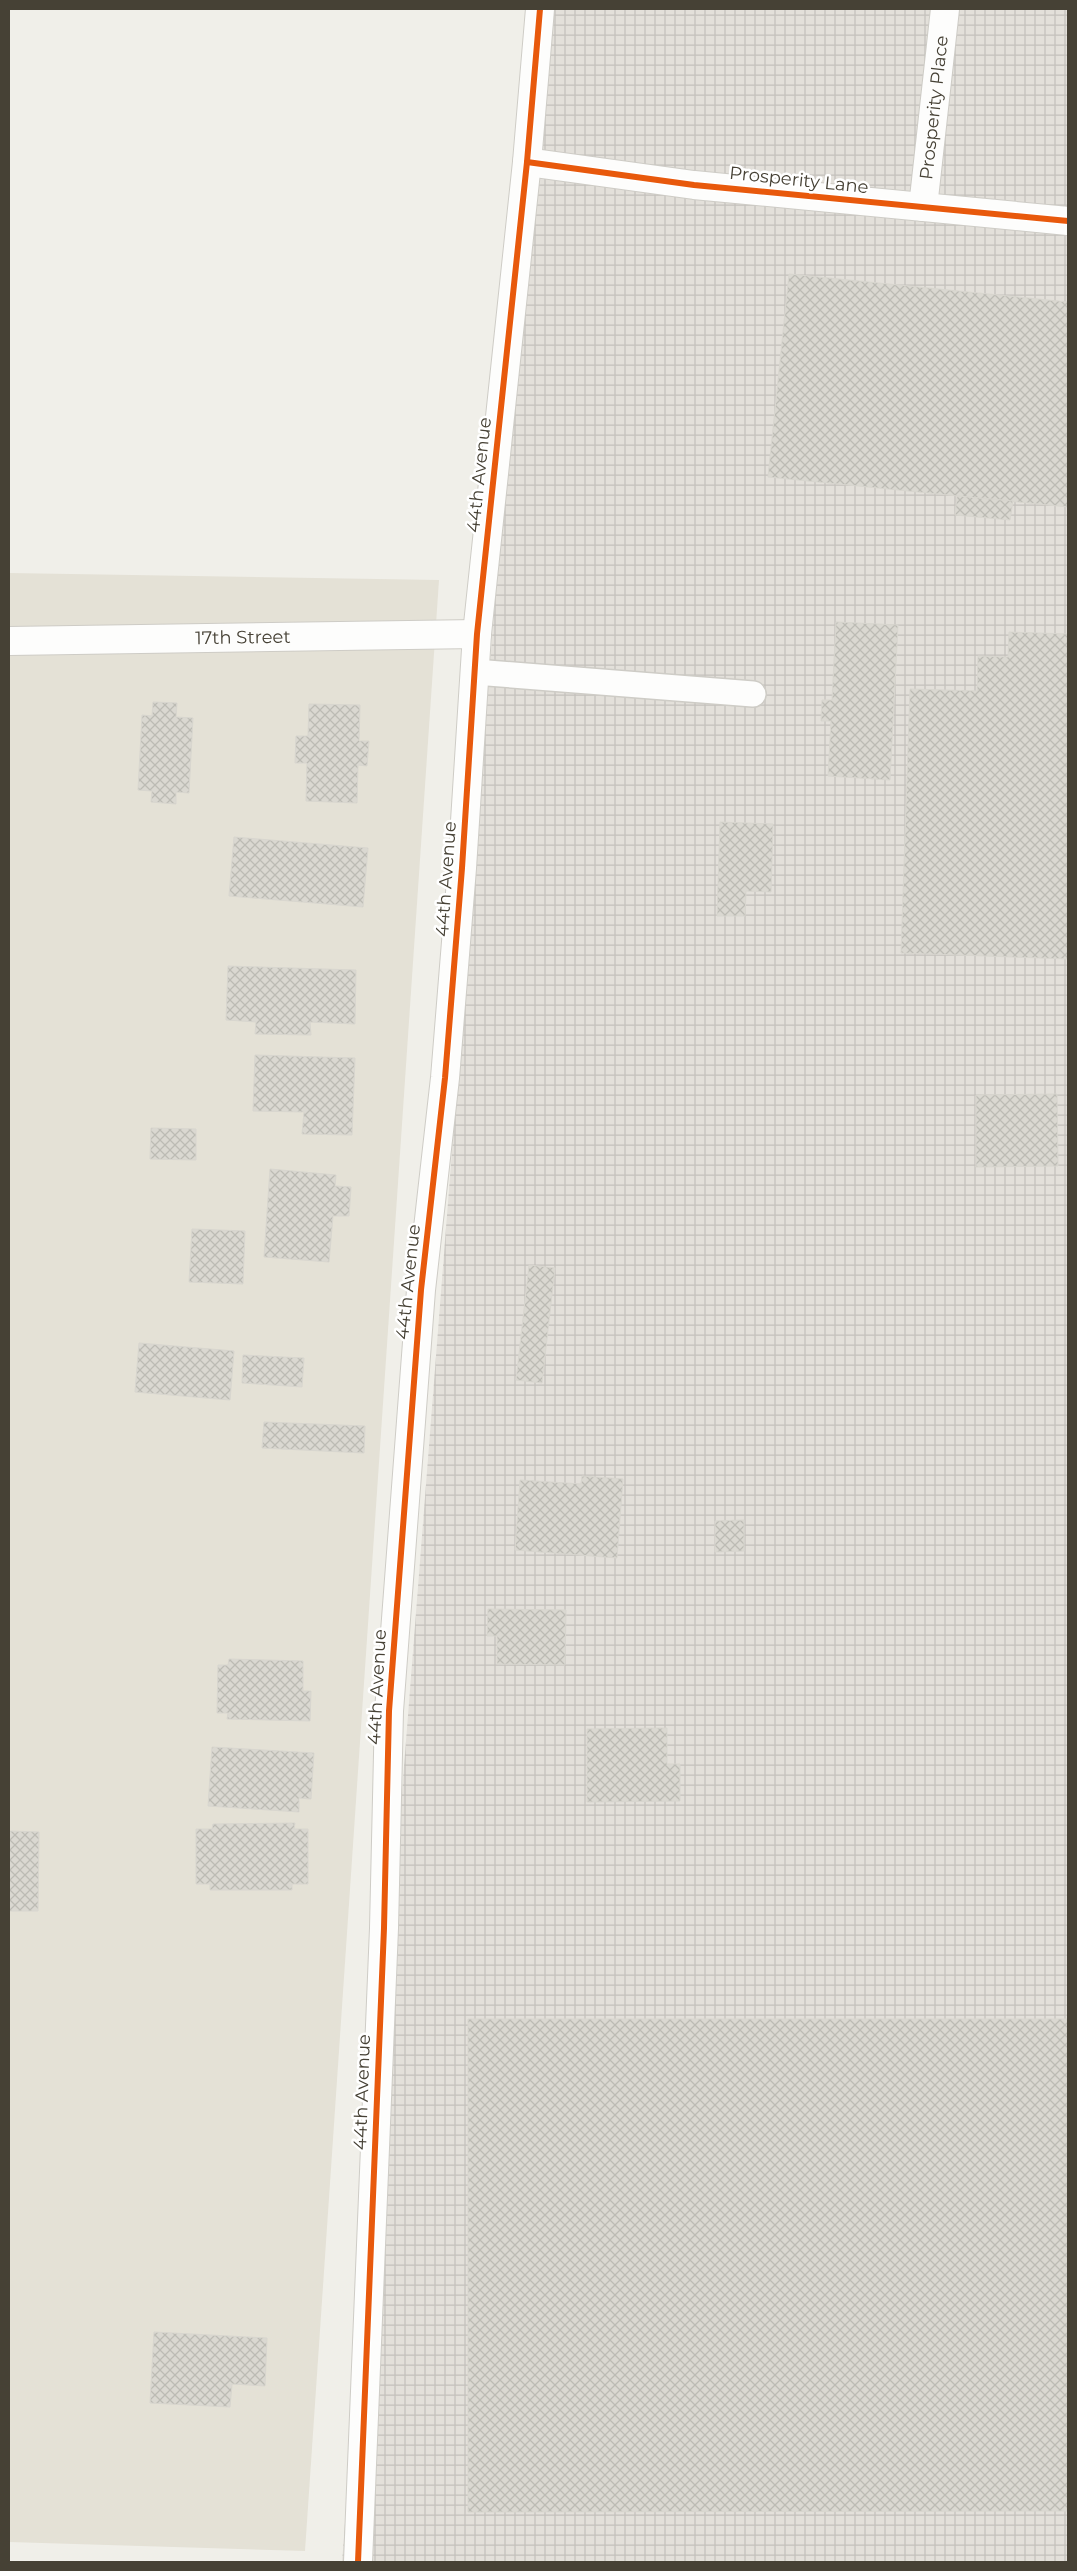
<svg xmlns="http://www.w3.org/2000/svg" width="1077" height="2571" font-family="Montserrat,sans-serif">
<defs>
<pattern id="industrial-grid" width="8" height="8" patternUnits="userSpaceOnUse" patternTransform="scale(1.25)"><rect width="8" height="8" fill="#e3e0da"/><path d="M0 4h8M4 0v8" fill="none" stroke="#c4c1bc"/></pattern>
<pattern id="building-cross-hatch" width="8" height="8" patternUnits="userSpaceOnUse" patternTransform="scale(1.25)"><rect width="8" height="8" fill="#dad8d1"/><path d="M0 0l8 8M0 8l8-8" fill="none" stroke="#bcbbb4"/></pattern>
</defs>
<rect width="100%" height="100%" fill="#f0efe9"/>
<!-- residential -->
<polygon fill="#e4e1d6" points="9,573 439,580 305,2551 9,2542"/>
<!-- industrial -->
<polygon fill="url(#industrial-grid)" points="541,9 1068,9 1068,2562 342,2562"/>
<!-- building -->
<g fill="url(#building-cross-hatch)" stroke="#d8d6cf">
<polygon points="789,274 1068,302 1068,507 768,477"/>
<polygon points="957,496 1013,501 1010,520 955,515"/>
<polygon points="836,622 898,625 890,780 828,776 831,721 821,721 822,700 832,700"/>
<polygon points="1009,632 1068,634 1068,959 901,953 910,689 977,691 978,656 1008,657"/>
<polygon points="153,702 177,703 176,717 193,718 189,793 176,792 176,804 151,802 152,791 138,790 142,715 152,716"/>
<polygon points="309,704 360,705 359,741 369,741 367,766 358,765 357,803 306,801 307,763 295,763 296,736 308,736"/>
<polygon points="720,822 773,824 771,892 746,891 745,916 717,916"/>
<polygon points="234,837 368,848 363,907 229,896"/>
<polygon points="228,966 356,970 355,1024 310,1022 311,1035 255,1034 256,1022 226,1020"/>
<polygon points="255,1055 355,1058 352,1135 302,1134 304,1112 253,1111"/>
<polygon points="1057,1094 1058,1166 976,1167 976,1095"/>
<polygon points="151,1128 196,1129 196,1160 150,1159"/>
<polygon points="270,1169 336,1175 335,1186 351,1187 349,1216 333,1216 329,1262 264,1257"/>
<polygon points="192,1229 245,1231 243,1284 189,1282"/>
<polygon points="529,1265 555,1268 542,1383 516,1380"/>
<polygon points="139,1343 234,1351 230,1400 135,1392"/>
<polygon points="243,1355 304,1358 302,1387 242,1383"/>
<polygon points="264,1422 365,1426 364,1453 262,1448"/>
<polygon points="582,1476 623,1479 617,1558 515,1550 520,1480 581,1484"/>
<polygon points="744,1520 744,1551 715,1552 715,1521"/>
<polygon points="488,1609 566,1610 565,1665 497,1664 497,1636 487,1636"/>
<polygon points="229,1659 303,1661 303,1691 311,1691 310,1721 227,1719 228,1713 217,1713 218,1665 228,1665"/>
<polygon points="667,1728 667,1764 680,1764 680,1801 587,1802 587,1729"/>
<polygon points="212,1747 314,1753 311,1799 299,1798 299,1812 208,1806"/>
<polygon points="9,1820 9,1831 39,1832 38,1911 9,1911"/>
<polygon points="295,1823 294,1829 308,1829 308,1884 292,1884 292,1890 210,1890 210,1884 196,1884 196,1829 212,1829 213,1824"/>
<polygon points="468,2019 1068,2019 1068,2511 468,2512"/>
<polygon points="154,2332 267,2338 265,2386 232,2384 230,2407 150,2403"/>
</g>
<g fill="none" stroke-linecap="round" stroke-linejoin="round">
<!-- lane casing -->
<g stroke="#ceccc6" stroke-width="28">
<polyline id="lane" points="475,672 753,694"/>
</g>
<!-- street casing -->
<g stroke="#ceccc6" stroke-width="30">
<g id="street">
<polyline points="527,162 694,185 1068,221"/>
<path id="s1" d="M923,207L945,9"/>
<path id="s2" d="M9,641L477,634"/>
<polyline points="358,2562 384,1928 389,1711 421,1290 445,1078 462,868 477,634 527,162 540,9"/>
</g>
</g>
<!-- lane -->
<use href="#lane" stroke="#fdfdfc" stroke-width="25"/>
<!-- street -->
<use href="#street" stroke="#fdfdfc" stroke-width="28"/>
<!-- cycleway casing -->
<g stroke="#fff" stroke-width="9">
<g id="cycleway">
<polyline points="527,162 694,185 1068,221"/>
<polyline points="358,2562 384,1928 389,1711 421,1290 445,1078 462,868 477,634 527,162 540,9"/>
</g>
</g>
<!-- cycleway -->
<use href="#cycleway" stroke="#e8590c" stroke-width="6"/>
</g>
<g text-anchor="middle" stroke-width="5" stroke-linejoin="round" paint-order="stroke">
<!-- street labels -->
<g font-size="18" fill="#464135" stroke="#fff">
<text dy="6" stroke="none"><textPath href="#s1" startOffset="100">Prosperity Place</textPath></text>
<text transform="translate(799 180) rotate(6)" y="6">Prosperity Lane</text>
<text transform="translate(479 475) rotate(-84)" y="6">44th Avenue</text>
<text dy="6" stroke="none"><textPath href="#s2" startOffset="234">17th Street</textPath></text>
<text transform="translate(446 879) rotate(-86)" y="6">44th Avenue</text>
<text transform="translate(408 1282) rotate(-84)" y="6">44th Avenue</text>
<text transform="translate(377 1687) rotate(-87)" y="6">44th Avenue</text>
<text transform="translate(362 2092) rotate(-88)" y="6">44th Avenue</text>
</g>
</g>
<!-- border -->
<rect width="1077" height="2571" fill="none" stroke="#464135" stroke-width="20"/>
</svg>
